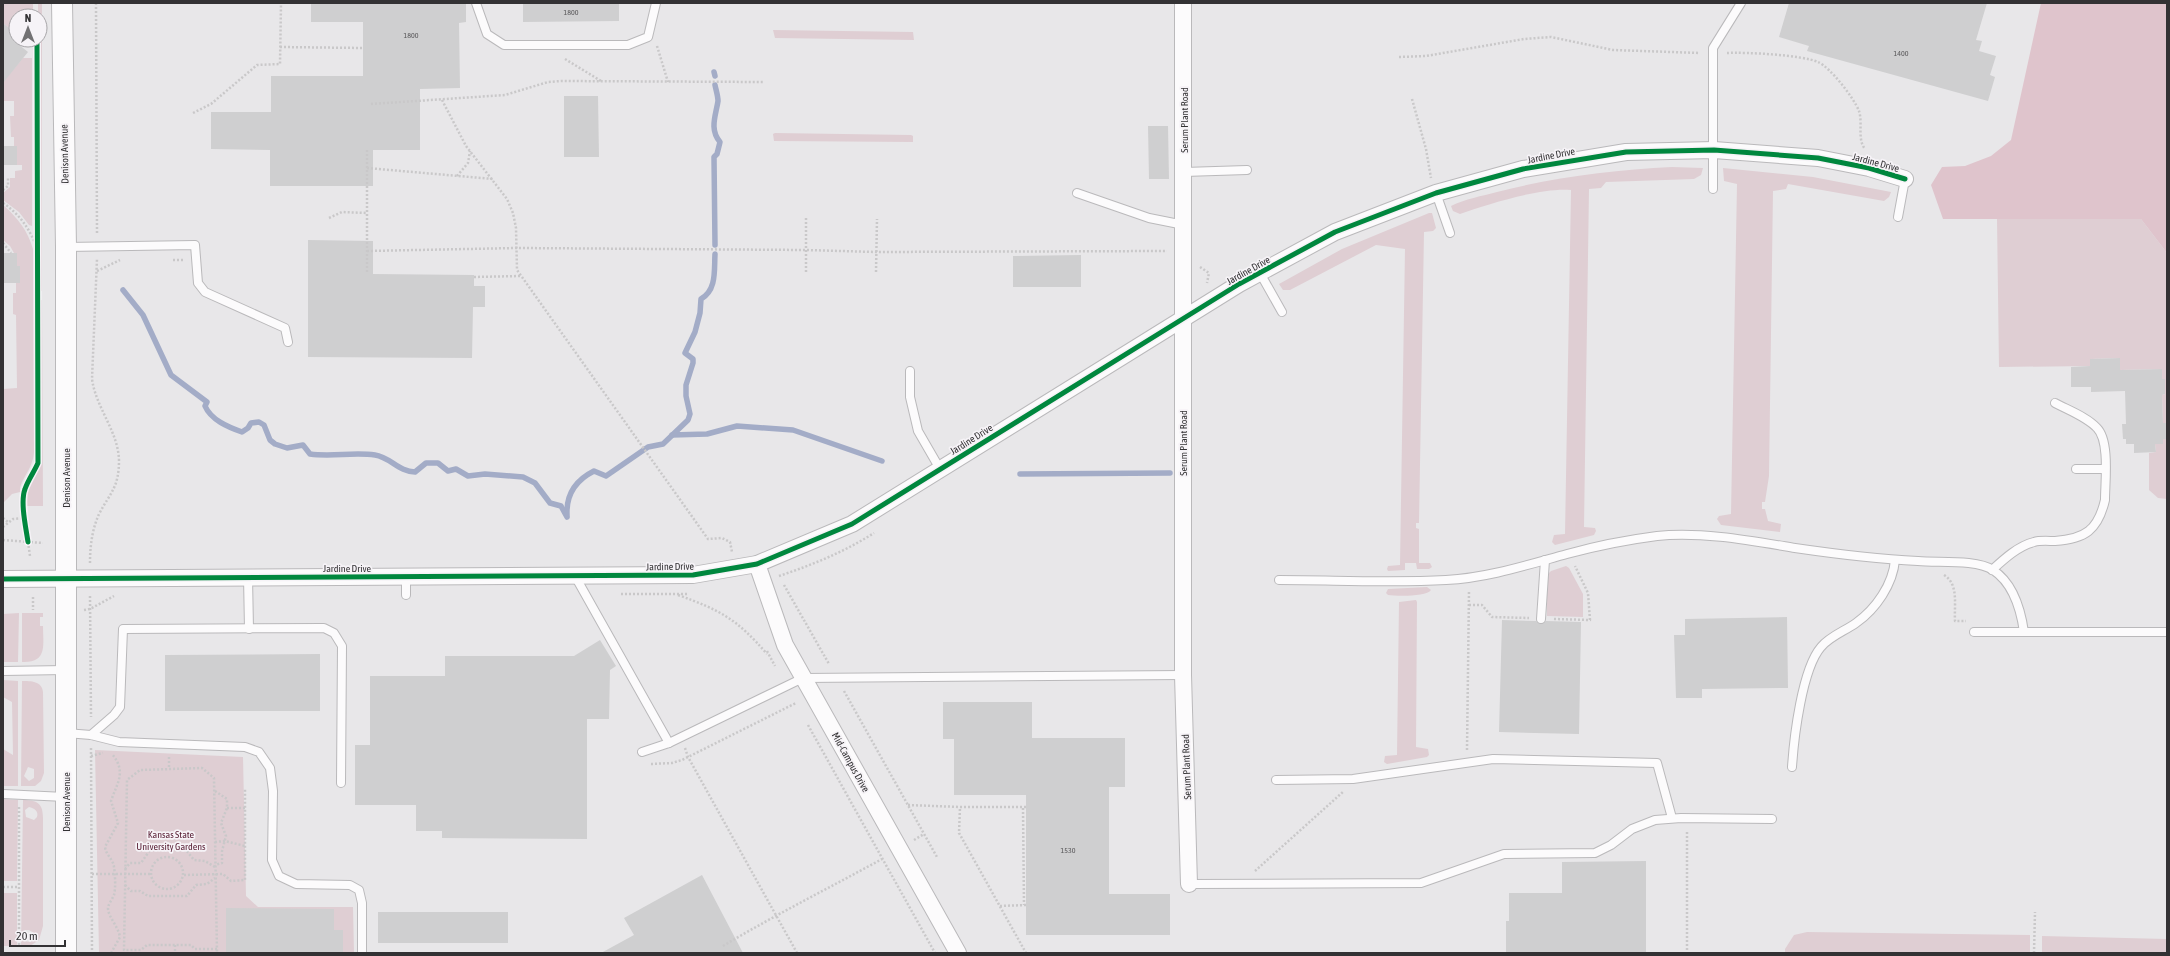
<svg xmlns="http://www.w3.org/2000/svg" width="2170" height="956" font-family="'Asap Condensed',sans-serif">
<rect width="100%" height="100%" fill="#e8e7e9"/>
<!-- green -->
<g fill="#dfced3" fill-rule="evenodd">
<polygon points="3,3 33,3 33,16 16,16 16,34 3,23"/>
<polygon points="38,3 42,3 42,291 38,291 38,40 40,40 40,16 38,16"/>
<polygon points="773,30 913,32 914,40 775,38"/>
<polygon points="23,58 32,58 32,226 29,225 19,212 3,200 3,193 10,187 10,178 15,178 15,171 22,170 22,165 17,165 17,146 14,146 14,137 11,137 10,116 14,116 14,101 3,101 3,82"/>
<polygon points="775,133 911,135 913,136 913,142 774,141 773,134"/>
<path d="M1672,167L1703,168L1701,175L1694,179L1606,182L1601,188L1589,189L1584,527L1595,528L1596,531L1594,535L1555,545L1552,542L1554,535L1565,534L1571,190C1543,187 1488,204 1460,214L1453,211L1451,206C1465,199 1482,196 1497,192C1555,177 1613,170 1672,167Z"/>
<polygon points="1723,168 1813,177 1891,192 1889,197 1884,201 1788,184 1786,189 1773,191 1769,476 1765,502 1762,502 1762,509 1765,509 1768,521 1781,524 1780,532 1721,525 1717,519 1719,516 1731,514 1737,184 1724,181"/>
<path d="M3,205C17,217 28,231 33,249L34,452C33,470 19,480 20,492L12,494L3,503V389L17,388L16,315L13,314V293H16V283H20V266H17V253H14L10,246L3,240Z"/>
<polygon points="1429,213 1432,213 1436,228 1433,231 1424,232 1419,523 1416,523 1416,528 1419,529 1419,563 1430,563 1432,567 1429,569 1417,569 1416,563 1405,563 1405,570 1388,571 1387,569 1388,566 1400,565 1405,249 1376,245 1290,290 1283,290 1279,284 1342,249"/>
<polygon points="1997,219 2141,219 2167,253 2167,499 2158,498 2149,490 2149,453 2156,452 2155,444 2163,444 2163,439 2167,439 2166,423 2163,423 2162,395 2165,394 2165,379 2162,379 2162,369 2120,370 2119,358 2090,359 2090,366 1999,367"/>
<polygon points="38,300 42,300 43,506 26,506 27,488 39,467"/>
<polygon points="1566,566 1569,568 1583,594 1583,617 1547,616 1547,575 1551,571"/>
<path d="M1427,587L1431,590C1427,597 1396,596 1388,595L1386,593L1388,589Z"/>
<polygon points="1416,600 1417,602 1416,747 1428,749 1429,755 1427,757 1387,764 1384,762 1385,756 1397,755 1399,602"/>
<polygon points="19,613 18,662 3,662 3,614"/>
<path d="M22,613H43V617H40V626H43C43,645 48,663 22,662Z"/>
<polygon points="3,680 18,681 18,786 3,786 3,749 13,755 12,702 3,697"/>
<path d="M22,681C31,681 42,681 43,692L44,773L41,781L35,786H21ZM28,767L34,769V778L29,781L24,776Z"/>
<polygon points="95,750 243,757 246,896 258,907 353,907 354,953 99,953"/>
<polygon points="3,799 18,800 17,881 3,881"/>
<path d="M23,800C37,800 43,803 43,818V926L39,940L30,946H21ZM29,807C34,808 39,811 37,817L34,820L26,817L25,810ZM25,930H29L34,933L31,942L23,941L22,935Z"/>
<rect x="3" y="893" width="14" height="53"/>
<polygon points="1807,932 2030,935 2030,953 1785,953 1785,949 1794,935"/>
<polygon points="2042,936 2167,939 2167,953 2042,953"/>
</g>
<!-- forest -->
<polygon fill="#dfc4cc" points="2041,3 2167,3 2167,253 2141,219 1943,219 1931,185 1942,167 1965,166 1991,156 2011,140"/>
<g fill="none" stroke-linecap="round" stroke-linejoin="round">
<!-- stream -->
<g stroke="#a3acc7" stroke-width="5.5">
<polyline points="714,72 715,76"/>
<path d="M715,245L714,157L717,154L720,142C709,129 716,115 718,101C718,96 716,90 715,85"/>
<path d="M123,290L143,315L171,375L207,402L205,406C211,420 228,427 242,432L248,428L251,423L259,422L264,425L270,440L275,444L287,448L303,445L310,454C332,457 353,452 375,455C390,457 399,472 415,472L426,463H438L448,471L456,469L468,476L485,474L523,477L535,483L550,503L561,506L567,517"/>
<polyline points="672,435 707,434 737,426 793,430 882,461"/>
<polyline points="1020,474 1170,473"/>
<path d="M567,515C566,494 576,480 594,471L606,476L648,447L663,444L688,420L690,414L686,396V385L693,363V359L685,353L695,332L700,313L701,299C717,290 714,270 715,254"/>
</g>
</g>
<!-- building -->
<g fill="#cfcfd0">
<polygon points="311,3 466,3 466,22 459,23 460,88 420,89 420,150 373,150 373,186 270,186 270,150 211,149 211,112 271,112 271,76 363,76 363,22 311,22"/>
<polygon points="523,3 619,3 619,21 523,22"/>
<polygon points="1789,3 1987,3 1976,40 1982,41 1979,51 1996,56 1990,75 1995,77 1988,101 1807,51 1809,46 1779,37"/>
<polygon points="3,23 16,34 16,40 21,40 18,44 28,52 3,83"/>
<polygon points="564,96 598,96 599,157 564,157"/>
<polygon points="1148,126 1168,126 1169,179 1149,179"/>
<rect x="3" y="146" width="14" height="19"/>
<polygon points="308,240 373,241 373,274 474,275 474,286 485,286 485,307 473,307 472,358 308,357"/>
<polygon points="3,253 17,253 17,266 20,266 20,283 3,283"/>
<polygon points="1081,255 1081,287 1013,287 1013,256"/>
<polygon points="2120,358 2120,370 2162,369 2162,379 2165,379 2165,394 2162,395 2163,423 2166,423 2167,439 2163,439 2163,444 2155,444 2156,452 2134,453 2134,444 2126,444 2126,439 2123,439 2122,424 2126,424 2125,391 2091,392 2091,387 2071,387 2071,367 2090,366 2090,359"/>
<polygon points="1787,617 1788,688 1702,689 1702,698 1676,698 1674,635 1685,635 1685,619"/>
<polygon points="1502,620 1536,621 1541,624 1546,621 1581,622 1579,734 1499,732"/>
<polygon points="600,640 616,666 610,670 609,719 587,719 587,839 442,838 442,831 416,831 416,805 355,805 355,745 370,745 370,676 445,676 445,656 574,656"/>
<polygon points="320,654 320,711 165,711 165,655"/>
<polygon points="943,702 1032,702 1032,738 1125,738 1125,787 1109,787 1109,894 1170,894 1170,935 1026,935 1026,795 954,795 954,739 943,739"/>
<polygon points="1646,861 1646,953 1506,953 1506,921 1509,921 1509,893 1562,893 1562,862"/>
<polygon points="702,875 743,953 601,953 634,935 624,918"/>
<polygon points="226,908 334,909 334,930 343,930 343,953 226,953"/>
<rect x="378" y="912" width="130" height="31"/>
</g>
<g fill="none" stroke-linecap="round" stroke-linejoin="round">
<!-- service casing -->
<g stroke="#bab9bb" stroke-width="10">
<g id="service">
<polyline points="476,3 487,34 504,45 628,45 648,37 656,3"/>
<polyline points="1184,172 1247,170"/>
<polyline points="1713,189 1713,48 1741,3"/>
<polyline points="1077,193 1149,218 1184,225"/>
<polyline points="1436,193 1450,233"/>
<polyline points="1898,217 1905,179"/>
<polyline points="66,247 195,245 198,283 205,292 285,328 288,342"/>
<polyline points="1260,273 1282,312"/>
<polyline points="910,371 910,397 918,431 940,469"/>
<polyline points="2076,469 2105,469"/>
<path d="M1992,570C2004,559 2018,546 2034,542C2040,540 2049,541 2055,541C2085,539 2098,530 2105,500C2105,482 2110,441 2097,428C2087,417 2068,410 2055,403"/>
<polyline points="406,576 406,595"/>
<polyline points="575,576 669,743"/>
<polyline points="248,577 249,629"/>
<path d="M1279,580C1334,580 1391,583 1446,580C1487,578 1527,565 1567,554C1596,546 1626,540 1657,536C1700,531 1753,541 1795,548C1836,554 1877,559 1918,561C1938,563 1976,559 1993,570C2013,583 2021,611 2024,632"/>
<polyline points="1541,619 1545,560"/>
<polyline points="1974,632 2167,632"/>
<polyline points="3,671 65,670"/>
<polyline points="66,733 91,735 119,742 245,747 259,752 270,768 273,791 272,860 279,876 296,884 350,885 359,890 362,903 362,953"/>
<polyline points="91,735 114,715 120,707 123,629 324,628 334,633 342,646 341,783"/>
<polyline points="642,752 669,743 803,678 1183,675"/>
<path d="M1792,767C1794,737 1802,669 1821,647C1830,636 1845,631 1856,623C1876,609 1893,584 1895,560"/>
<polyline points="1276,780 1353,779 1493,759 1657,763 1672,818"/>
<polyline points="3,794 65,797"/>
<polyline points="1189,884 1421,883 1504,854 1595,853 1611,845 1632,829 1655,820 1681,818 1772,819"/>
</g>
</g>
<!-- minor casing -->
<g stroke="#bab9bb" stroke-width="18">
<g id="minor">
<polyline points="1183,3 1183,675 1189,884"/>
<polyline points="757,564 785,645 958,953"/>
<polyline points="3,579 693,575 757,564 852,524 1239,284 1335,232 1436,193 1523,169 1626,152 1714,150 1818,158 1869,168 1905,179"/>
</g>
</g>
<!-- tertiary casing -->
<g stroke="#bab9bb" stroke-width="22">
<polyline id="tertiary" points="62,3 66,247 66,953"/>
</g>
<!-- path -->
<g stroke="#c9c8c9" stroke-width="2.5" stroke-dasharray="2 2" stroke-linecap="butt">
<polyline points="96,3 97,234"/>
<polyline points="657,46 668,82"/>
<polyline points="280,47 363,48"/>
<path d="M1727,53C1746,52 1802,55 1818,62C1830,67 1854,98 1859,111C1863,123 1857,139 1865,149"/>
<polyline points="1399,57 1426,56 1524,39 1551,37 1613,50 1700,53"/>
<polyline points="565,59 601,81"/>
<polyline points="1412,99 1426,149 1431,178"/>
<polyline points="442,100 466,146 507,199 513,213 516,228 517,270 708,539 722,538 730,542 732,552"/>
<polyline points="371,104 505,95 548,82 561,81 764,82"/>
<polyline points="193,113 211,104 257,65 280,64 281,3"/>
<polyline points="367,150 367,274"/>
<polyline points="367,168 493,179"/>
<polyline points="457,176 468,163 470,151"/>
<polyline points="3,190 8,186 8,178"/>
<path d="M3,203C21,215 30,230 38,250"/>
<polyline points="329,218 342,212 367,213"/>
<polyline points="3,243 11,253"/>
<polyline points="367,251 517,248 806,250 876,252 1167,251"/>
<polyline points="173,260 184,260"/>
<polyline points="1200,267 1209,273 1207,283"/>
<polyline points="97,271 120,260"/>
<polyline points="806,272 806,218"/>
<polyline points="876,272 877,219"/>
<polyline points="474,277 520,276"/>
<polyline points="3,518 8,522"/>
<polyline points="3,527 13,519 25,518"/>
<polyline points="3,540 43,543"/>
<polyline points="28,542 30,556"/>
<path d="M90,563C90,546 92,530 99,514C110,493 119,488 119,460C118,431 96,408 92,379L97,259"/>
<path d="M1944,575C1959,584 1954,605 1955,621H1966"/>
<path d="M779,576C812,565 844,552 874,533"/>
<polyline points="784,585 829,664"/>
<polyline points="621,594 688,594"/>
<path d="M678,595C720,610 737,619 767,654"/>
<polyline points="90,596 91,717"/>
<polyline points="33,597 33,610"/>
<polyline points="1469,605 1482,605 1492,617 1529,618"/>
<polyline points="84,610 90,609 114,596"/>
<polyline points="1554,619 1590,620 1588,593 1575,566"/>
<polyline points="767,651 775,666"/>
<polyline points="844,691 937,857"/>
<polyline points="808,725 935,953"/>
<polyline points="91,748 92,953"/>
<polyline points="685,748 688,757 797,953"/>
<polyline points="1467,750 1469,591"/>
<polyline points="91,756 103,753"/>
<polyline points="169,757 169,769"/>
<polyline points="651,764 672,763 682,760 796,703"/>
<polyline points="215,791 227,799 227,808 221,823 226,836 222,851 222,863 215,865"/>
<polyline points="908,805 960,807"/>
<polyline points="19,807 19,946"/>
<polyline points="1026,807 960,807 959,833 1026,953"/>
<polyline points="227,808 245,808"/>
<polyline points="1023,808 1024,905"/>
<polyline points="1687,832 1687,953"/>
<polyline points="914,840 924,834"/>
<polyline points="215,842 225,841 245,846"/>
<circle cx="167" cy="873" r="16"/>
<polyline points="125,869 130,863 141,863 150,850 186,850 194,860 205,861 215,867"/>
<polyline points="1255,871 1344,791"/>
<polyline points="92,874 151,874"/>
<polyline points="184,875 223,874 231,881 245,880 245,788"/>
<polyline points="125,885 131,891 140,891 148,896 187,896 196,885 207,884 215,878"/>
<polyline points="3,887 19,887"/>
<polyline points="1000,906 1026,905"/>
<polyline points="175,945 175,953"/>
<path d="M723,946C775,915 829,888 882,859"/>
<polyline points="217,949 195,949 191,945 147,945 141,950 124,950 127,780 140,770 202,768 214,778 217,953"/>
<path d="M111,953L120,937C118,926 109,918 108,909C108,904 112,900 114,895C116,887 115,874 114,867C113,859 106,855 105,847L118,823L111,801C117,783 127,772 112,754"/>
<polyline points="2034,953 2035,912"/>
</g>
<!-- service -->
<use href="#service" stroke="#fcfbfc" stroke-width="8"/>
<!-- minor -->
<use href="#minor" stroke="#fcfbfc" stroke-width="16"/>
<!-- tertiary -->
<use href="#tertiary" stroke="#fcfbfc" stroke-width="20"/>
<!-- cycleway casing -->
<g stroke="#f6f3f7" stroke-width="8">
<g id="cycleway">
<path d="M28,542C26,528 20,502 25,489C28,480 34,472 38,463L37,40"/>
<polyline points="3,579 693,575 757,564 852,524 1239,284 1335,232 1436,193 1523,169 1626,152 1714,150 1818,158 1869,168 1905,179"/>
</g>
</g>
<!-- cycleway -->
<use href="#cycleway" stroke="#00873e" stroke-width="5"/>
</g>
<g text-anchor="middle" stroke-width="3.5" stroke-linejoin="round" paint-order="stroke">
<!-- number labels -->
<g font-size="8" fill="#5c5b5d">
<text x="571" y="15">1800</text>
<text x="411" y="38">1800</text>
<text x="1901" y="56">1400</text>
<text x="1068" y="853">1530</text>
</g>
<!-- street labels -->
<g font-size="10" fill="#333234" stroke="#f6f3f7">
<text transform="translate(1184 120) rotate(-90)" y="4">Serum Plant Road</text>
<text transform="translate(64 154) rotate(-91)" y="4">Denison Avenue</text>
<text transform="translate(1551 155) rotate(-11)" y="4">Jardine Drive</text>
<text transform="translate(1876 162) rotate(15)" y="4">Jardine Drive</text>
<text transform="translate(1248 270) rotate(-29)" y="4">Jardine Drive</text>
<text transform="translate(971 439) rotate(-32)" y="4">Jardine Drive</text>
<text transform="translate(1183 443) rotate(-90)" y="4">Serum Plant Road</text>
<text transform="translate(66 478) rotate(-90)" y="4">Denison Avenue</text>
<text transform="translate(670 566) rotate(-1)" y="4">Jardine Drive</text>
<text x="347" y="572">Jardine Drive</text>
<text transform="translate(851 762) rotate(61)" y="4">Mid-Campus Drive</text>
<text transform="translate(1186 767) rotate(-92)" y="4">Serum Plant Road</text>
<text transform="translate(66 802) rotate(-90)" y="4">Denison Avenue</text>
</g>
<!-- park labels -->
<g font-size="10" fill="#581e34" stroke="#f6f3f7">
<text x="171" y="838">Kansas State<tspan x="171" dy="12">University Gardens</tspan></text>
</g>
</g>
<!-- border -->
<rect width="2170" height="956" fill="none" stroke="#333234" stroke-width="8"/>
<!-- north arrow -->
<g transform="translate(28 28)"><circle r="19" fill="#f6f3f7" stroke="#a8a6a9"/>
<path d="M0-3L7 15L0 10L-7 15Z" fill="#727173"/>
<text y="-6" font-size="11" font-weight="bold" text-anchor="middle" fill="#333234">N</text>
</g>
<!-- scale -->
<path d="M10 940v6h55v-6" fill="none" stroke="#333234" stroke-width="2"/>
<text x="16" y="940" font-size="12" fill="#333234" stroke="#f6f3f7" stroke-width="3" paint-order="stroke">20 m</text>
</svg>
